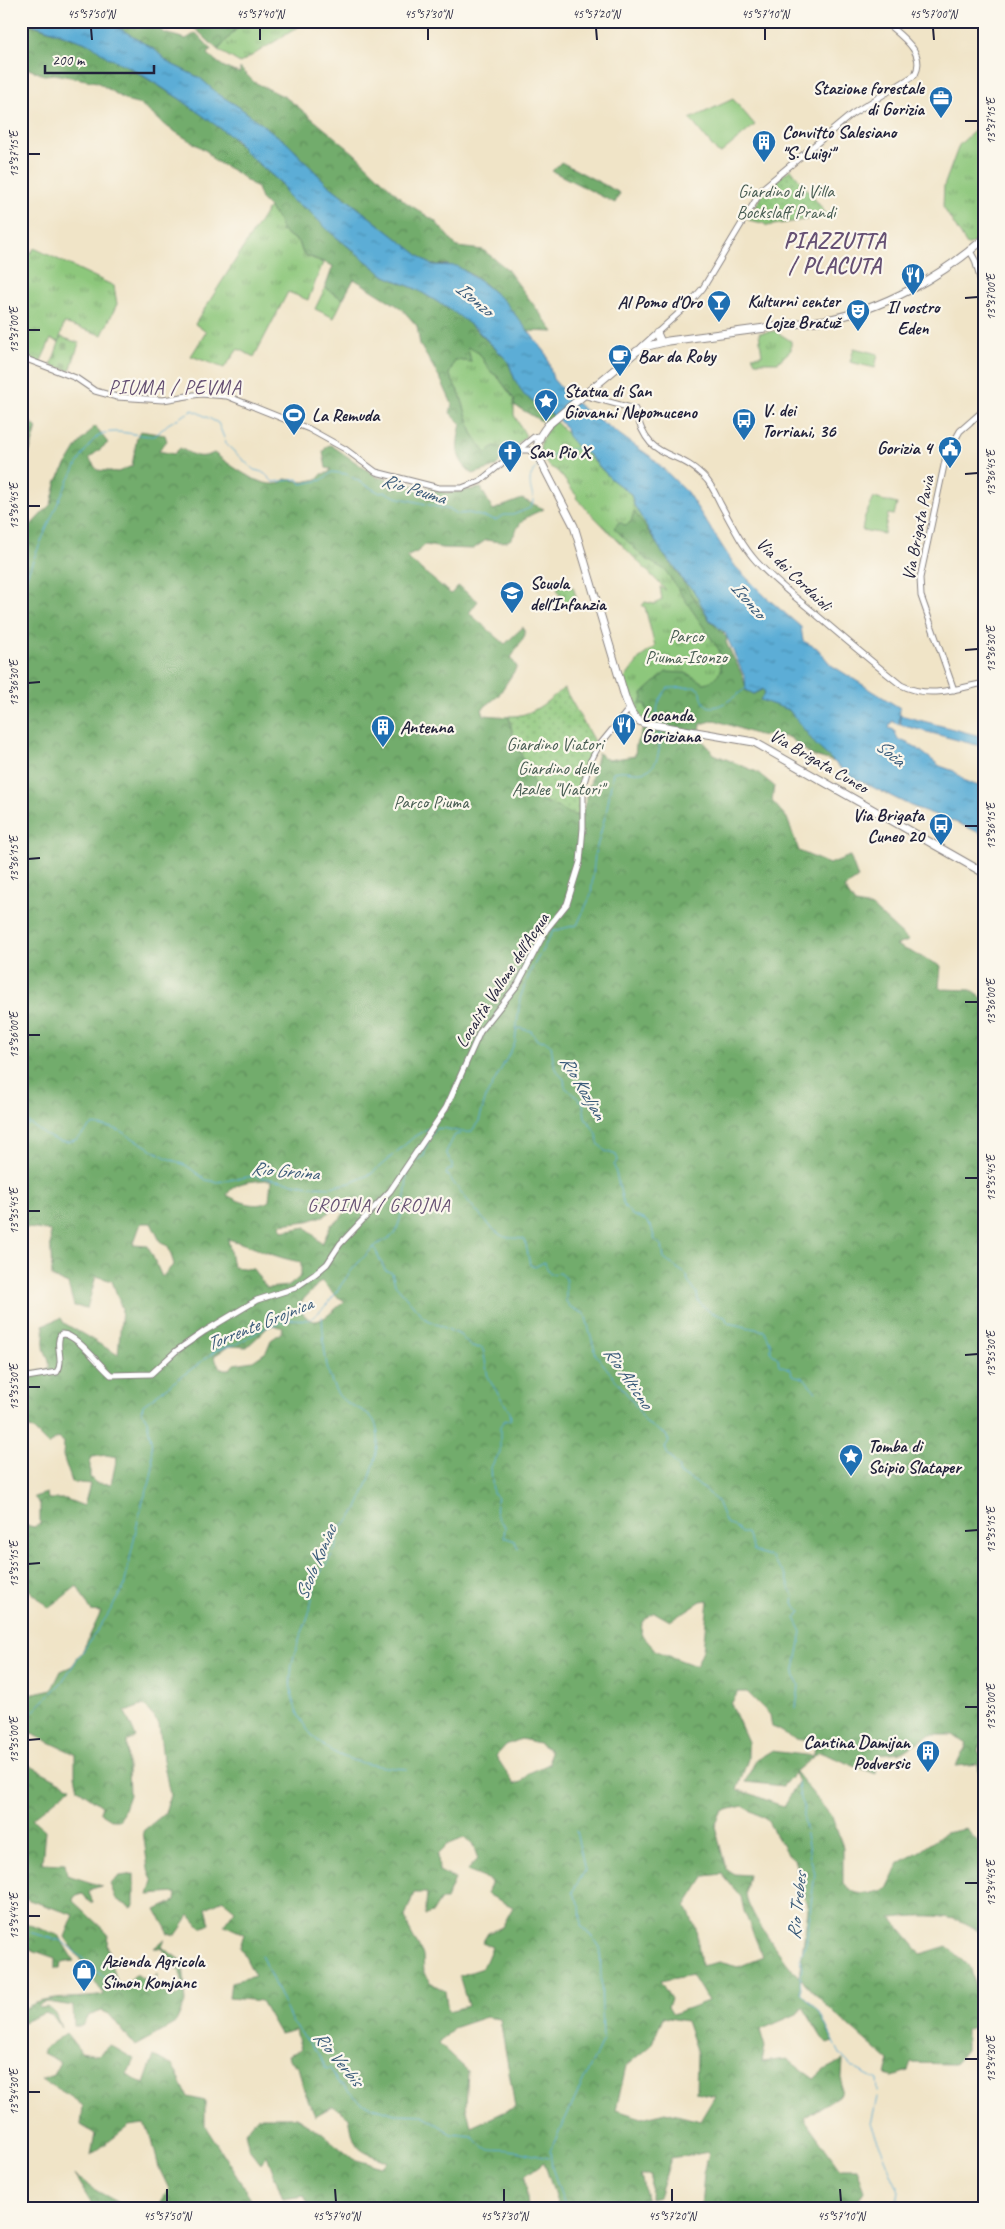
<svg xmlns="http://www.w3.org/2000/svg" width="1005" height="2229" font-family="Caveat,sans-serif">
<defs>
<pattern id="grass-tufts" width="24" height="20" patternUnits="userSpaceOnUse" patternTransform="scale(1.25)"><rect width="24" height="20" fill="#8dc77c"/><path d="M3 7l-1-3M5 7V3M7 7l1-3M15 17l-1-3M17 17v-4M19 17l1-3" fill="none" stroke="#73a167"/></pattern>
<pattern id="forest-crowns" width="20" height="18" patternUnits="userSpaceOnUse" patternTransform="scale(1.25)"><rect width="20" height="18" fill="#72ac6c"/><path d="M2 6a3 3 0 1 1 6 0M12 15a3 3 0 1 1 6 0" fill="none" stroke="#5d8c5a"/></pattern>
<pattern id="cemetery-stones" width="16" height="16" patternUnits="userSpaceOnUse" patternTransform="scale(1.25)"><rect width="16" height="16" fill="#8dc77c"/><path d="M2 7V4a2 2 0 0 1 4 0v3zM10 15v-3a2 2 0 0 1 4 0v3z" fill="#73a167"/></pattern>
<pattern id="garden-dots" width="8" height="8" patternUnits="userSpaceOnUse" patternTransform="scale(1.25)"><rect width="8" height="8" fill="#8dc77c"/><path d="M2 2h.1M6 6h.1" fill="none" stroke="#73a167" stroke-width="1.8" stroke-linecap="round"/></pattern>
<pattern id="water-ripples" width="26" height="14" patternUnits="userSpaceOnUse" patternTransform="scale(1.25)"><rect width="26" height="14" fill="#5badd6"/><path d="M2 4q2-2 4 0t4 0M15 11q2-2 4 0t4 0" fill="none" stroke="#4b8caf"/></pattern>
</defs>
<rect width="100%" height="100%" fill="#fbf7ec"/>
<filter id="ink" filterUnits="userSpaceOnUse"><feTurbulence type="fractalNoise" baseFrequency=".02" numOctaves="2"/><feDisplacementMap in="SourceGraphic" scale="10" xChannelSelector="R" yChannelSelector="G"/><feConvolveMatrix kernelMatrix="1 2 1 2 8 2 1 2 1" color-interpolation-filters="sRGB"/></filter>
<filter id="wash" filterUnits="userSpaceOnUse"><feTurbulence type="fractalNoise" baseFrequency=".0096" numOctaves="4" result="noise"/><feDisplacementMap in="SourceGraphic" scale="20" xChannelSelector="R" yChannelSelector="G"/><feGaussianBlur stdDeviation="1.12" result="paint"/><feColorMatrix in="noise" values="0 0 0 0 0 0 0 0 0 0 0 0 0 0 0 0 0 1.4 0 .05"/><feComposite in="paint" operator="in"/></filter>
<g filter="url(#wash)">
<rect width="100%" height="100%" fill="#f0e4c7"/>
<!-- grass -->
<g fill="url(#grass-tufts)" stroke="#58745c">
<polygon points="243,21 308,21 240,63 218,50"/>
<polygon points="984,122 984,234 970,245 967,245 943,207 944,186 959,145"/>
<polygon points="269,207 279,221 281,231 299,242 303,254 323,263 308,300 288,292 254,357 238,349 224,368 191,356 206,332 195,324"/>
<polygon points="34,248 114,286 117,304 102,335 64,323 59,342 51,339 40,363 21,357 21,249 31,253"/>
<polygon points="325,288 343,299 334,318 315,309"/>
<polygon points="775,331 791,341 791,350 778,362 755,362 752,356 762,355 759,333"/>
<polygon points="468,347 479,353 490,371 498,377 514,399 514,415 526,436 510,451 486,454 472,433 461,397 449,374 455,360"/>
<path d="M554,420L611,479L631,494L634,505L663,554L675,567L683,581L693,590L710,620L725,633L722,634V670L708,686L651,705L649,717L642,719L629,701L623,681L641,657L655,647L645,607L642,606L645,602L654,604L662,600L660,587L666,590L576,498L577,496C570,489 565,478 557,471C554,468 550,468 548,465C533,448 543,435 554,420Z"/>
<polygon points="560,586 573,587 577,599 572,604 563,604 557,588"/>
</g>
<!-- forest -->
<g fill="url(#forest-crowns)" stroke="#4a6754" fill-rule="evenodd">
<path d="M21,21L92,45L180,99L229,134L244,151L282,184L287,195L294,202L308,210L330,232L385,276L416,289L461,316L508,361L515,380L539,406L551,413L554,420L548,425L514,405V399L498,377L490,371L479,353L468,347L471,362L455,360L449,374L461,397L472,433L486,453L494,446L510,450L495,467L473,474C454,459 456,447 461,424L450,413L452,404L441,380L420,345L417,326L401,308L354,279L343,299L325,288L333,266L303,254L299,242L281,231L279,221L269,207L261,199L257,188L234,171L213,160L208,152L169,128L141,105L129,102L97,82L54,74L44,75L21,66Z"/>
<path d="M101,21H151L164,33L186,39L196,33L211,49L208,54C218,63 226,70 240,73V68L254,82L285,97L297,106L355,154L404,201L435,221L457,247L483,250L506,268L554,332L527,331C512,309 476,268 447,265C442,264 436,265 431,265L327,184L287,143L239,107L218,94L200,78L169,63L155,50L116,26Z"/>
<polygon points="187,21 243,21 218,50"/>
<polygon points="561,162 620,193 615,203 552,171"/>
<polygon points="27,419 37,428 21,480 21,435 25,438 31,435 22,423"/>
<path d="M95,426L108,443L89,458L97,470L118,472L132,466L137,437L140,431L165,435L167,441L158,451L174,454L180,448C193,455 199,460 214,453C228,463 270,497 285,479L303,482L318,479L322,474L328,473L331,469L326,468L323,452L327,446L331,445L377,477L449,493L481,488L493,510L522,499L544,509C538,512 531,514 526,518C508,532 522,547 486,540L473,549L442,548L425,545L417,552L406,557L451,594L458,586L478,601L469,613L505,644L523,627L525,635L511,658L517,667L498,696L482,709L484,715L509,717L513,735L540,799L573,815H582L598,753L608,760L635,756L636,744L649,717L645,704H639L643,699L642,694L666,672L686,673L704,683L711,681L721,671L719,650L665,570L644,558L614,528L619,522L625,525L631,522L634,511L711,622L727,638L726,642C732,657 745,675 746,690L754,694L763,689L765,693L760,700L785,707L791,712L818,746L835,762L811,755L789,737L758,735L715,720L701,724L699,736L714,754L757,772L774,786L772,801L787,818L799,851L829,864L850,856L858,878L844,888L855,904L872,907L909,941L896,945L941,966L939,987L941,989L971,990L984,999V1745H980L978,1750L984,1762V1807L978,1764L956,1766L967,1744L953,1735H929L902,1752L877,1754L876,1774L819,1752L795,1772L832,1817L843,1847V1883C858,1899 868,1894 887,1889L899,1863L922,1850L945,1833L966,1829L984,1848V1937C962,1911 921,1915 891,1918L921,1954L947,1946L971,1969L978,1999L984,2004V2022L966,2030V2050L954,2064L911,2063L908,2071L893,2076L885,2074L889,2061L832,2011L800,1978L801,1992L819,2011L834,2042L828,2044L822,2038L803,2007L799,2013L760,2030L765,2047L762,2062L787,2059L814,2079L824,2070L843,2060L841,2094L804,2118L840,2169H856L864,2190L853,2208H701L704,2174L709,2152L671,2158L659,2197L650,2199L651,2175H641L648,2208H559L544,2162L525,2176L528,2208H311L304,2196L283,2199L267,2155L261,2164L249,2149L245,2132L258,2117H296L320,2132L353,2159L382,2167L388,2162C357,2149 355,2152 349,2117L333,2106L315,2116L304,2090L298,2067L289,2059L288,2055L301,2050L296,2030L280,2034L261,2001L229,1998L231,1982L255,1976L240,1947L244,1934L224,1925L235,1910L223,1900L206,1908L210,1924L201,1928L190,1915L176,1935L169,1934L156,1910L175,1901L176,1893L149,1895L153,1882L148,1869L143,1831L165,1813L170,1795L163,1760L159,1724L144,1705L125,1712L136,1737L127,1741L129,1795L120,1820H113L100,1812L102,1806L78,1789L75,1775V1754L30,1733L23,1762L71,1787L32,1819L45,1830L42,1863L65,1864L67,1875L102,1886L91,1889L89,1893L93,1902H89L83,1894L74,1897L73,1901L108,1934L107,1945L117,1982L124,1986L136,1974L145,1980L152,1981L157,1974L155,1987L176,1997L183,1985L180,1970H176L174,1961L161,1948H154L165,1939L162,1947L183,1962L186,2003C179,2010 180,2018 173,2025L135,2046L109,2014L102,2011L88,2016L82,2026H74L73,2006L47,2002L38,2006L40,2008L48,2007L55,2013L61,2027L53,2016L45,2013L21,2023V2011C43,1994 78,2000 104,1995L65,1937L74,1915L29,1900L21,1895V1696L52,1689L61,1671L72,1666L82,1652L101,1612L91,1611L77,1586L49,1608L27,1588L21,1590V1524L34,1527L40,1524V1504L34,1497L47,1493L48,1499H66L84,1506L90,1484L72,1482L63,1456L64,1442L58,1438L48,1445L32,1429L21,1425V1373L49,1369C51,1356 44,1355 44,1345C43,1337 46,1333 43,1325L61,1318L64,1323L118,1355L122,1309L112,1281L96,1276L87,1308L74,1306L68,1284L52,1277L50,1231L21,1227V528L29,527L51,504L57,480L78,445ZM264,1180H271L269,1201C257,1209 239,1202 227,1195C235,1181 249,1182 264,1180ZM353,1200L340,1219L331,1225L322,1244L306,1227L282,1231L280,1224L308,1221L326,1215L337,1205ZM141,1223H151L161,1243L168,1246L174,1264L162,1277L148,1246L133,1245ZM228,1239C253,1246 275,1258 301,1262V1276L289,1286L267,1288L253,1269L233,1267ZM321,1281L336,1296L345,1301C326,1316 313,1335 298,1305ZM274,1325L283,1328L281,1333L271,1340L266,1352L253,1361L234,1364L230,1369H220L214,1356L229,1346L247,1347L268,1327ZM106,1455L117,1457L111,1484L96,1483L90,1477V1462L92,1457ZM708,1600L703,1650L696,1666L656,1651L641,1634L642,1622L654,1612L670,1621L701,1601ZM738,1692H747L770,1715L772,1727C785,1731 791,1741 806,1740L810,1735C815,1742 816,1749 813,1756L771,1751L756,1760L745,1782L783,1786L794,1773L798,1782L784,1806C767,1802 754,1793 737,1790L748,1759V1742L731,1704ZM521,1739L539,1743L550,1750L549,1764L529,1773L522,1782L514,1784L496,1756L506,1745ZM743,1806L767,1820L786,1852L794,1859L808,1909L799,1977C785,1962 748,1914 746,1894C746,1888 748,1881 749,1875L734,1874L726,1869L715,1826L722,1811ZM464,1838L473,1845L478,1859L467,1871L492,1881L487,1894L513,1907L502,1927L488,1933L482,1943L492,1947L483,1968L459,1976L468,2006L448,2011L445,1991L433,1984L424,1973L423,1955L409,1929L405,1916L414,1893H427L425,1915L432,1913L440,1900H446L455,1879L439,1871L438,1854L447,1845ZM722,1874L741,1897L744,1911L763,1957L738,1967L719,1962L701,1966L696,1929L686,1906L705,1876ZM692,1975L708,2001L673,2014L668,2006L671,1999L660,1981ZM486,2017L500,2019L515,2107L471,2127L466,2105L468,2071L439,2044L453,2028ZM663,2017L686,2021L697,2053L696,2092L715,2096L700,2121L665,2112L642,2118L616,2110L626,2066L652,2044Z"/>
<polygon points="134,1874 134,1906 131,1908 116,1899 110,1884 120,1876"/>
<polygon points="21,1922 58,1935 74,1961 61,1963 60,1969 55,1969 55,1958 21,1946"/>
<path d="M66,2033L81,2052L98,2055L110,2045L134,2059L127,2075L144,2084L154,2056L173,2066L188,2097L205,2101V2126L257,2208H157L169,2189L159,2168L150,2132L144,2124L129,2126L91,2155L95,2134L81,2125L83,2106C70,2094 56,2089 42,2080L53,2075L60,2062L43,2053L45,2048Z"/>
<polygon points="74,2175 97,2191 123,2205 125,2208 94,2208"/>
</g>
<!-- cemetery -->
<polygon fill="url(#cemetery-stones)" stroke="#58745c" points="61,337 79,343 70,371 51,365"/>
<!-- garden -->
<g fill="url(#garden-dots)" stroke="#58745c">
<polygon points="791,169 828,216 767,226 763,223 748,220 765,190"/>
<path d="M564,688L596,745C582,766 580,791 580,815H573L540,799L513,735L509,716C532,717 547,701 564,688Z"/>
</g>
<!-- pitch -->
<g fill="#8dc77c" stroke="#58745c">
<polygon points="733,99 755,125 721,153 718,153 690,119"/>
<polygon points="854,348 878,354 875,368 850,362"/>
<polygon points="874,498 897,504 894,515 888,514 884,534 862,530 865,516"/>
</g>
<!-- water -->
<g fill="url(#water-ripples)" stroke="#3e6888">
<polygon points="23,21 101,21 116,26 155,50 169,63 200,78 218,94 239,107 287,143 327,184 431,265 457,266 485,285 504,301 546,353 553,379 566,394 581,407 651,457 687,492 735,566 766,597 801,627 803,641 817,648 831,665 900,708 899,725 892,721 889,728 894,730 898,739 914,746 940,766 954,771 965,781 984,788 984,835 960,824 911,806 848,775 816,745 789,710 760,700 765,693 763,689 754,694 746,690 745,678 725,633 710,620 693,590 683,581 675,567 663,554 634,505 631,494 611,479 588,454 579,449 568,436 566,428 551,413 524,395 515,380 508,361 476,329 451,310 416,289 385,276 330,232 308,210 294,202 287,195 282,184 244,151 236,140 180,99 129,67 107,57 92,45"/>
<polygon points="900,715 984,737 984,747 901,725"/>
</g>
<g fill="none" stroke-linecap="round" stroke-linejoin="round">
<!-- stream -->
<g stroke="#5badd6" stroke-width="1">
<polyline points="545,461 560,451 580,448"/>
<path d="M21,589C34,561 78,442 102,434C118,428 138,437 155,436L168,424L193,410L218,423L227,445L254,470L263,472L273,482L298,479L301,484L322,480L332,472L346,474L380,493L385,492L396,497L451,510L458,514L469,513L496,520L504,515H513L530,508L534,500C529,484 527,477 539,464"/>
<path d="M658,721C655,707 659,699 668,688L695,687L701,691C703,724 734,697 746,688"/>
<path d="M518,1028L531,1031L537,1040L546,1041L551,1045C553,1057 553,1070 564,1079L565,1087L583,1103L585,1117L597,1134L598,1143L605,1151L616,1155L618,1160L614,1165L624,1206L632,1215L645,1220L651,1226L655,1240L662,1246L664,1259L687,1275L688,1282L697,1293L698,1301L710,1312L725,1317L728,1323L765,1331L771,1345V1353L778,1358L779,1365L791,1369L792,1375L804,1378L816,1392"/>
<path d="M21,1117C36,1127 55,1148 75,1140C82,1137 86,1129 93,1125L113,1128L122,1132L165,1157L187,1166L206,1180L217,1182L254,1176L310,1186L330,1187L350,1183L371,1174L415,1136L429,1128"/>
<polyline points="21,1129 29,1124"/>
<path d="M460,1134L455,1135L446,1152L452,1164V1170H448L446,1174L448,1176C460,1190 491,1233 505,1237C512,1239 518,1237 525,1240L530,1265L535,1267L544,1262L550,1274L560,1273L566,1278V1301L570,1307L585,1314L596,1355L634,1403L646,1423L666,1435L669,1441L665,1447L667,1453L679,1468V1473L695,1482L717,1501L726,1523L737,1528L741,1533H747L754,1551L772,1557C776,1567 783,1570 786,1577C790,1584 788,1589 794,1596L793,1603L801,1612L795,1618L802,1632L794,1674L799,1685L796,1709"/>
<path d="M374,1247L385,1270L392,1273L395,1284L424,1318L460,1335L471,1347L483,1348L488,1378L510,1412L511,1419L504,1421L500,1426V1452L491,1467L493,1494L498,1498C493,1510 495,1517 505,1526L504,1537L515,1541L518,1549"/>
<path d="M322,1317C324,1341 324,1370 336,1391C349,1415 380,1402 378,1443C377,1463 362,1502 351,1518C348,1522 343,1524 340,1528C337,1534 339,1541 336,1547C331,1558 322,1568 317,1579C312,1590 312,1605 308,1616C302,1635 292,1653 291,1674C289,1688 293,1705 300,1718C322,1759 364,1766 407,1769"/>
<path d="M21,1724L61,1683L107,1616L124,1587L141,1506L150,1482L153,1466L151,1440L147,1420L142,1412L143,1405L217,1350L236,1344L267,1327L294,1319L309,1320C335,1302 339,1283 359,1262C365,1256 371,1249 378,1244C383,1241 391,1238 394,1234C400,1226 405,1199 406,1189C408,1170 403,1166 424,1156L427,1143L435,1129C447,1126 458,1134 471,1132L479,1121L486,1097L515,1043L520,998L531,970L553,931L577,925L591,895L595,854L607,809L613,772C624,769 631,773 641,772C661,770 661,742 659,728"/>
<polyline points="798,1782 800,1799 804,1808 804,1823 810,1857 815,1873 806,1943 800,1959 802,1970 800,1974"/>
<polyline points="21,1930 62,1941 111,1983"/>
<path d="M261,1955L292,2022L320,2056L326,2069L330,2068L337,2081L363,2104L395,2114L423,2115L452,2134L472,2136C485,2153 491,2148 510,2150C523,2152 536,2156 549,2158"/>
<polyline points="800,1975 801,1992 819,2011 840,2054 852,2067 877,2080 878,2092"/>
<polyline points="877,2097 871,2124 899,2192 896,2208"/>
<polyline points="566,2208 552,2168 550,2151 603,2040 600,1946 581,1925 580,1905 572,1892 585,1871 576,1831"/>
</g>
</g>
</g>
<g filter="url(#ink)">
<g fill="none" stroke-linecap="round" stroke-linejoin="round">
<!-- minor casing -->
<g stroke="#898381" stroke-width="7">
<g id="minor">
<polyline points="970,251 975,260 984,293"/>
<path d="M641,347L690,303L703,288L763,188L852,114L915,75C927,51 899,35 884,21"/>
<polyline points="21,357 76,378 95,391 117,397 163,400 200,394 227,396 309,429 345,449 376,472 439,488 462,488 480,481 534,437 539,436"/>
<path d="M583,395L635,409C649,467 675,444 707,480C712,486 716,495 720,503C731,523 741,544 756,561C775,582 798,599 819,617C846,640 873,663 901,685C928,699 956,689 984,683"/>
<polyline points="519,450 529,450 538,457"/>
<polyline points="954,690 921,596 920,578 946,456 960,431 984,410"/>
<path d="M21,1378L57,1372C65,1360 54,1345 61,1334C75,1332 99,1365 111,1375L151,1374L176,1351L205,1331L257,1300L295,1288L315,1274L327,1264L340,1244L390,1191L446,1108L480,1032L518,984L546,930L567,904L580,862L583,828V786L590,762L598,747L629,709"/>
</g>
</g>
<!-- major casing -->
<g stroke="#898381" stroke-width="9">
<g id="major">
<path d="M984,239C940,277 882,310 825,320L668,341L648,346L637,351L548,425C539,436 535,444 539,458L574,526L625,697C629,708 632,718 643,723L754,742L984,873"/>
<polyline points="657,333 661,342"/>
</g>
</g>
<!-- minor -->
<use href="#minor" stroke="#fff" stroke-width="5"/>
<!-- major -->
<use href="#major" stroke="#fff" stroke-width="7"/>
</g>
</g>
<!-- ticks -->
<path fill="none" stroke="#22223b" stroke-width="2" d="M91,28L92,40M260,28V40M428,28V40M596,28L597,40M765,28V40M933,28L934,40M965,121H978M28,154H40M965,298L978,297M28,330H40M965,474L978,473M28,506H40M965,650L978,649M28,683L40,682M965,826H978M28,859L40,858M965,1002H978M28,1035H40M965,1178H978M28,1211H40M965,1355L978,1354M28,1387H40M965,1531L978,1530M28,1564L40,1563M965,1707H978M28,1740L40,1739M965,1883H978M28,1916H40M965,2059H978M28,2092H40M167,2189V2202M335,2189L336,2202M504,2189V2202M672,2189V2202M840,2189L841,2202"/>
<!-- icons -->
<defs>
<g id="office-pin" transform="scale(1.25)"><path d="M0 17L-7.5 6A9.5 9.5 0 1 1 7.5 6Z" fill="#1f6fb2" stroke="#fbf7ec"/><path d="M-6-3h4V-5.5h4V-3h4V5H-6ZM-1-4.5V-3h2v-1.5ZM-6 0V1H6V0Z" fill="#fff"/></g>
<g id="building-pin" transform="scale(1.25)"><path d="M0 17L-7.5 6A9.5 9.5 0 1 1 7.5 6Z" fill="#1f6fb2" stroke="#fbf7ec"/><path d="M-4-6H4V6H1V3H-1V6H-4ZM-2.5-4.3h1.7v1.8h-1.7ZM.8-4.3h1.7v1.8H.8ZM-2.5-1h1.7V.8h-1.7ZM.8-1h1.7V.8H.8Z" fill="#fff"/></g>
<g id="restaurant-pin" transform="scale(1.25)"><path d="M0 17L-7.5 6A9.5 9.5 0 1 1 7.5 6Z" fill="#1f6fb2" stroke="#fbf7ec"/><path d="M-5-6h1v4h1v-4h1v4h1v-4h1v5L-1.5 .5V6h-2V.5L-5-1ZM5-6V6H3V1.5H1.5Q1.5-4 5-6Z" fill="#fff"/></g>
<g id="bar-pin" transform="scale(1.25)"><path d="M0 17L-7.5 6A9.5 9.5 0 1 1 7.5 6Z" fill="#1f6fb2" stroke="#fbf7ec"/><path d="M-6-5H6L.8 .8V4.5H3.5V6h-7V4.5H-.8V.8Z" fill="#fff"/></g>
<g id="theatre-pin" transform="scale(1.25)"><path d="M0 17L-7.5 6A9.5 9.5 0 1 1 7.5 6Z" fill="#1f6fb2" stroke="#fbf7ec"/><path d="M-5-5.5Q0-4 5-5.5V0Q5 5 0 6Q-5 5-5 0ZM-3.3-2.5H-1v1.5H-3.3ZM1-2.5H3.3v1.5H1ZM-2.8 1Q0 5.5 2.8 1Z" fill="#fff"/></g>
<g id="cafe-pin" transform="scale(1.25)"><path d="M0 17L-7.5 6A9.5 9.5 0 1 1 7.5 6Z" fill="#1f6fb2" stroke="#fbf7ec"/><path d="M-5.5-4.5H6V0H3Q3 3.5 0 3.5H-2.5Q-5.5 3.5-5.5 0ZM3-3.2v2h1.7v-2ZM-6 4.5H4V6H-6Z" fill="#fff"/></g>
<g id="sight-pin" transform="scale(1.25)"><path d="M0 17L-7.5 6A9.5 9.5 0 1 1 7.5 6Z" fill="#1f6fb2" stroke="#fbf7ec"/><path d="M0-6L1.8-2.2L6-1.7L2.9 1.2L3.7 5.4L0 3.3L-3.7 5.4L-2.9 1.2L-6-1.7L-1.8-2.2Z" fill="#fff"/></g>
<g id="stadium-pin" transform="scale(1.25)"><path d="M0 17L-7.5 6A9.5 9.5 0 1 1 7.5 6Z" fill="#1f6fb2" stroke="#fbf7ec"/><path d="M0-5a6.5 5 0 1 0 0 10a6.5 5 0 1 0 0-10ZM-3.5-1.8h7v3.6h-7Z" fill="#fff"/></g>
<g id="bus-pin" transform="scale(1.25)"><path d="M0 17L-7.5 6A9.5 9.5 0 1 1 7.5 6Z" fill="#1f6fb2" stroke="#fbf7ec"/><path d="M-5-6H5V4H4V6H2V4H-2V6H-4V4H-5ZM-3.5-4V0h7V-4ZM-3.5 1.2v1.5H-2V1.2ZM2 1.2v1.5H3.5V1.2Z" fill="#fff"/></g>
<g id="civic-pin" transform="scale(1.25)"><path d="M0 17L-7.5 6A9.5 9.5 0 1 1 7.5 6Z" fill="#1f6fb2" stroke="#fbf7ec"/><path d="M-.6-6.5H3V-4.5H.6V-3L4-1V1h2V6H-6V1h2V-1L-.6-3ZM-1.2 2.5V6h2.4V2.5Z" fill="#fff"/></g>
<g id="church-pin" transform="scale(1.25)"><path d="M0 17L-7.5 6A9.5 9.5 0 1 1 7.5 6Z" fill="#1f6fb2" stroke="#fbf7ec"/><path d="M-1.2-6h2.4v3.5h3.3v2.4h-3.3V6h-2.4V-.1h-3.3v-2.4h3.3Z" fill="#fff"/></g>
<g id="school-pin" transform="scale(1.25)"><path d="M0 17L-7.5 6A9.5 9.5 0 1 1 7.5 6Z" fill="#1f6fb2" stroke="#fbf7ec"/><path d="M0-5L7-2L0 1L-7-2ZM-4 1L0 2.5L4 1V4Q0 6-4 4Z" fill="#fff"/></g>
<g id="shop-pin" transform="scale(1.25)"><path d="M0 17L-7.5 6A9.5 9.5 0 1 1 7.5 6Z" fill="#1f6fb2" stroke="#fbf7ec"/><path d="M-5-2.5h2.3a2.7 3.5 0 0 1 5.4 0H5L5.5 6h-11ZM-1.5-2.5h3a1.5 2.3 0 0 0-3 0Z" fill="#fff"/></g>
</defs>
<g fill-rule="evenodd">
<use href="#office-pin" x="941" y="98"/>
<use href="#building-pin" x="764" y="142"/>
<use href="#restaurant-pin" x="913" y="275"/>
<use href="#bar-pin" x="719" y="302"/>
<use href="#theatre-pin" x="858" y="311"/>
<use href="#cafe-pin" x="620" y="356"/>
<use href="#sight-pin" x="546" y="401"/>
<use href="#stadium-pin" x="294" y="415"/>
<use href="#bus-pin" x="744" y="420"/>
<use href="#civic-pin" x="950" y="448"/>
<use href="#church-pin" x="510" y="452"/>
<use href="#school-pin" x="512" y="593"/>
<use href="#restaurant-pin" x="624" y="725"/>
<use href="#building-pin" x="383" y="727"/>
<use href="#bus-pin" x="941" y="825"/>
<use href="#sight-pin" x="851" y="1456"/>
<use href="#building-pin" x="928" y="1752"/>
<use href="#shop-pin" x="84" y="1971"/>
</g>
<g text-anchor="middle" stroke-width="4.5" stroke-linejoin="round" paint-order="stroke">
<!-- poi labels -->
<g font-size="18" font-weight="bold" fill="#22223b" stroke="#fbf7ec" text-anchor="start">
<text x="924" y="94" text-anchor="end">Stazione forestale<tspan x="924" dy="21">di Gorizia</tspan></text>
<text x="782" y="138">Convitto Salesiano<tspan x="782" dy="21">"S. Luigi"</tspan></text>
<text x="840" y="307" text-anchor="end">Kulturni center<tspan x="840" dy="21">Lojze Bratuž</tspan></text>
<text x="702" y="308" text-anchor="end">Al Pomo d'Oro</text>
<text x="913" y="313" text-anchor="middle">Il vostro<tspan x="913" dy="21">Eden</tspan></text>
<text x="638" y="362">Bar da Roby</text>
<text x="564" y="397">Statua di San<tspan x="564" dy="21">Giovanni Nepomuceno</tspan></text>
<text x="762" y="416">V. dei<tspan x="762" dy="21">Torriani, 36</tspan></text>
<text x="312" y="421">La Remuda</text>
<text x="932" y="454" text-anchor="end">Gorizia 4</text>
<text x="528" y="458">San Pio X</text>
<text x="530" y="589">Scuola<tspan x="530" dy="21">dell'Infanzia</tspan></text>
<text x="642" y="721">Locanda<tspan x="642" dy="21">Goriziana</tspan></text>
<text x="400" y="733">Antenna</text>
<text x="924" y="821" text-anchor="end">Via Brigata<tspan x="924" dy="21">Cuneo 20</tspan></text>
<text x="868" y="1452">Tomba di<tspan x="868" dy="21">Scipio Slataper</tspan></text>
<text x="910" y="1748" text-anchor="end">Cantina Damijan<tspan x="910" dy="21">Podversic</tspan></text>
<text x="102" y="1967">Azienda Agricola<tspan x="102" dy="21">Simon Komjanc</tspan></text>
</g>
<!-- park labels -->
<g font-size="18" fill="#475c52" stroke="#fbf7ec">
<text x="786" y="197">Giardino di Villa<tspan x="786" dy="21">Bockslaff Prandi</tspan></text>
<text x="686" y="642">Parco<tspan x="686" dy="21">Piuma-Isonzo</tspan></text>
<text x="555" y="750">Giardino Viatori</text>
<text x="558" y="774">Giardino delle<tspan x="558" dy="21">Azalee "Viatori"</tspan></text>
<text x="431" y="808">Parco Piuma</text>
</g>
<!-- street labels -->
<g font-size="18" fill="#22223b" stroke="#fbf7ec">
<text transform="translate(918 528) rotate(-79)" y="6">Via Brigata Pavia</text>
<text transform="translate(794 574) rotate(44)" y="6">Via dei Cordaioli</text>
<text transform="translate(819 761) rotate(30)" y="6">Via Brigata Cuneo</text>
<text transform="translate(502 980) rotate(-57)" y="6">Località Vallone dell'Acqua</text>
</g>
<!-- water labels -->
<g font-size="19" font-style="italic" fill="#395a79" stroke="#fbf7ec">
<text transform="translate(475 298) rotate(40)" y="7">Isonzo</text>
<text transform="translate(414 488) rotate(17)" y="7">Rio Peuma</text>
<text transform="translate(749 599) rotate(49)" y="7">Isonzo</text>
<text transform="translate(891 752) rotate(40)" y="7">Soča</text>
<text transform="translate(584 1087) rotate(59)" y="7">Rio Kozljan</text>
<text transform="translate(285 1170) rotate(5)" y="7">Rio Groina</text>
<text transform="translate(259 1323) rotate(-22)" y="7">Torrente Grojnica</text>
<text transform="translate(629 1377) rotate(55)" y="7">Rio Alticno</text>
<text transform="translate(315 1562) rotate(-67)" y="7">Scolo Koniac</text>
<text transform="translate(796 1906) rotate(-84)" y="7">Rio Trebes</text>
<text transform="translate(339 2058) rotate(50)" y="7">Rio Verbis</text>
</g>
<!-- neighbourhood labels -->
<g font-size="19" letter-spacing="1" fill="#655073" stroke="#fbf7ec">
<text x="379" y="1211">GROINA / GROJNA</text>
</g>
<!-- quarter labels -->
<g font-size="20" letter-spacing="1" fill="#655073" stroke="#fbf7ec">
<text x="175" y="394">PIUMA / PEVMA</text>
</g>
<!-- district labels -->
<g font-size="22" font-weight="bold" letter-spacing="1" fill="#655073" stroke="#fbf7ec">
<text x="835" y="248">PIAZZUTTA<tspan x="835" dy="25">/ PLACUTA</tspan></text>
</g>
</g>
<!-- margin -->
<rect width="1005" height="2229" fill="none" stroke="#fbf7ec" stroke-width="55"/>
<!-- scale -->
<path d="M45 65v8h109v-8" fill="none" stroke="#22223b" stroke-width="2.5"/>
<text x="52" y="65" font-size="15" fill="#22223b" stroke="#fbf7ec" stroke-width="4" paint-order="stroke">200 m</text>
<rect x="28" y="28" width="950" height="2174" fill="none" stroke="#22223b" stroke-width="2"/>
<g font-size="12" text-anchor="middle" fill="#22223b">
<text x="91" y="18">45°57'50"N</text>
<text x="260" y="18">45°57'40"N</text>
<text x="428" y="18">45°57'30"N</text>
<text x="596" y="18">45°57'20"N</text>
<text x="765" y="18">45°57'10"N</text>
<text x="933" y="18">45°57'00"N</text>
<text transform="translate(991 121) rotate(-90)" y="4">13°37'15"E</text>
<text transform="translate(14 154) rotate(-90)" y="4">13°37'15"E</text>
<text transform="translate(991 297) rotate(-90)" y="4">13°37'00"E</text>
<text transform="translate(14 330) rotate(-90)" y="4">13°37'00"E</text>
<text transform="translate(991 473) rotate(-90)" y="4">13°36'45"E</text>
<text transform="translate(14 506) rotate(-90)" y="4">13°36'45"E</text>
<text transform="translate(991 649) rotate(-90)" y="4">13°36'30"E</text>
<text transform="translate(14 683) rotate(-90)" y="4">13°36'30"E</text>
<text transform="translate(991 826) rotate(-90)" y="4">13°36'15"E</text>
<text transform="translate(14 859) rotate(-90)" y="4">13°36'15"E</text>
<text transform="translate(991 1002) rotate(-90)" y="4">13°36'00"E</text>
<text transform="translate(14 1035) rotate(-90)" y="4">13°36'00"E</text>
<text transform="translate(991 1178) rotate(-90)" y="4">13°35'45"E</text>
<text transform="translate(14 1211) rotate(-90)" y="4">13°35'45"E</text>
<text transform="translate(991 1354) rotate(-90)" y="4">13°35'30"E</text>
<text transform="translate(14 1387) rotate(-90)" y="4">13°35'30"E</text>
<text transform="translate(991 1530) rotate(-90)" y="4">13°35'15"E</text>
<text transform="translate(14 1564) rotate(-90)" y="4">13°35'15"E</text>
<text transform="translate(991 1707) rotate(-90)" y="4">13°35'00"E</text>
<text transform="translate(14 1740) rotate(-90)" y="4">13°35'00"E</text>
<text transform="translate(991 1883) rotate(-90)" y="4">13°34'45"E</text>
<text transform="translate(14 1916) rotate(-90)" y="4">13°34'45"E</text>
<text transform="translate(991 2059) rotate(-90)" y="4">13°34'30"E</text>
<text transform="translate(14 2092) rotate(-90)" y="4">13°34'30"E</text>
<text x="167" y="2220">45°57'50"N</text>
<text x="336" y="2220">45°57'40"N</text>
<text x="504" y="2220">45°57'30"N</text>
<text x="672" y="2220">45°57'20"N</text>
<text x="841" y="2220">45°57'10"N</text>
</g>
</svg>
